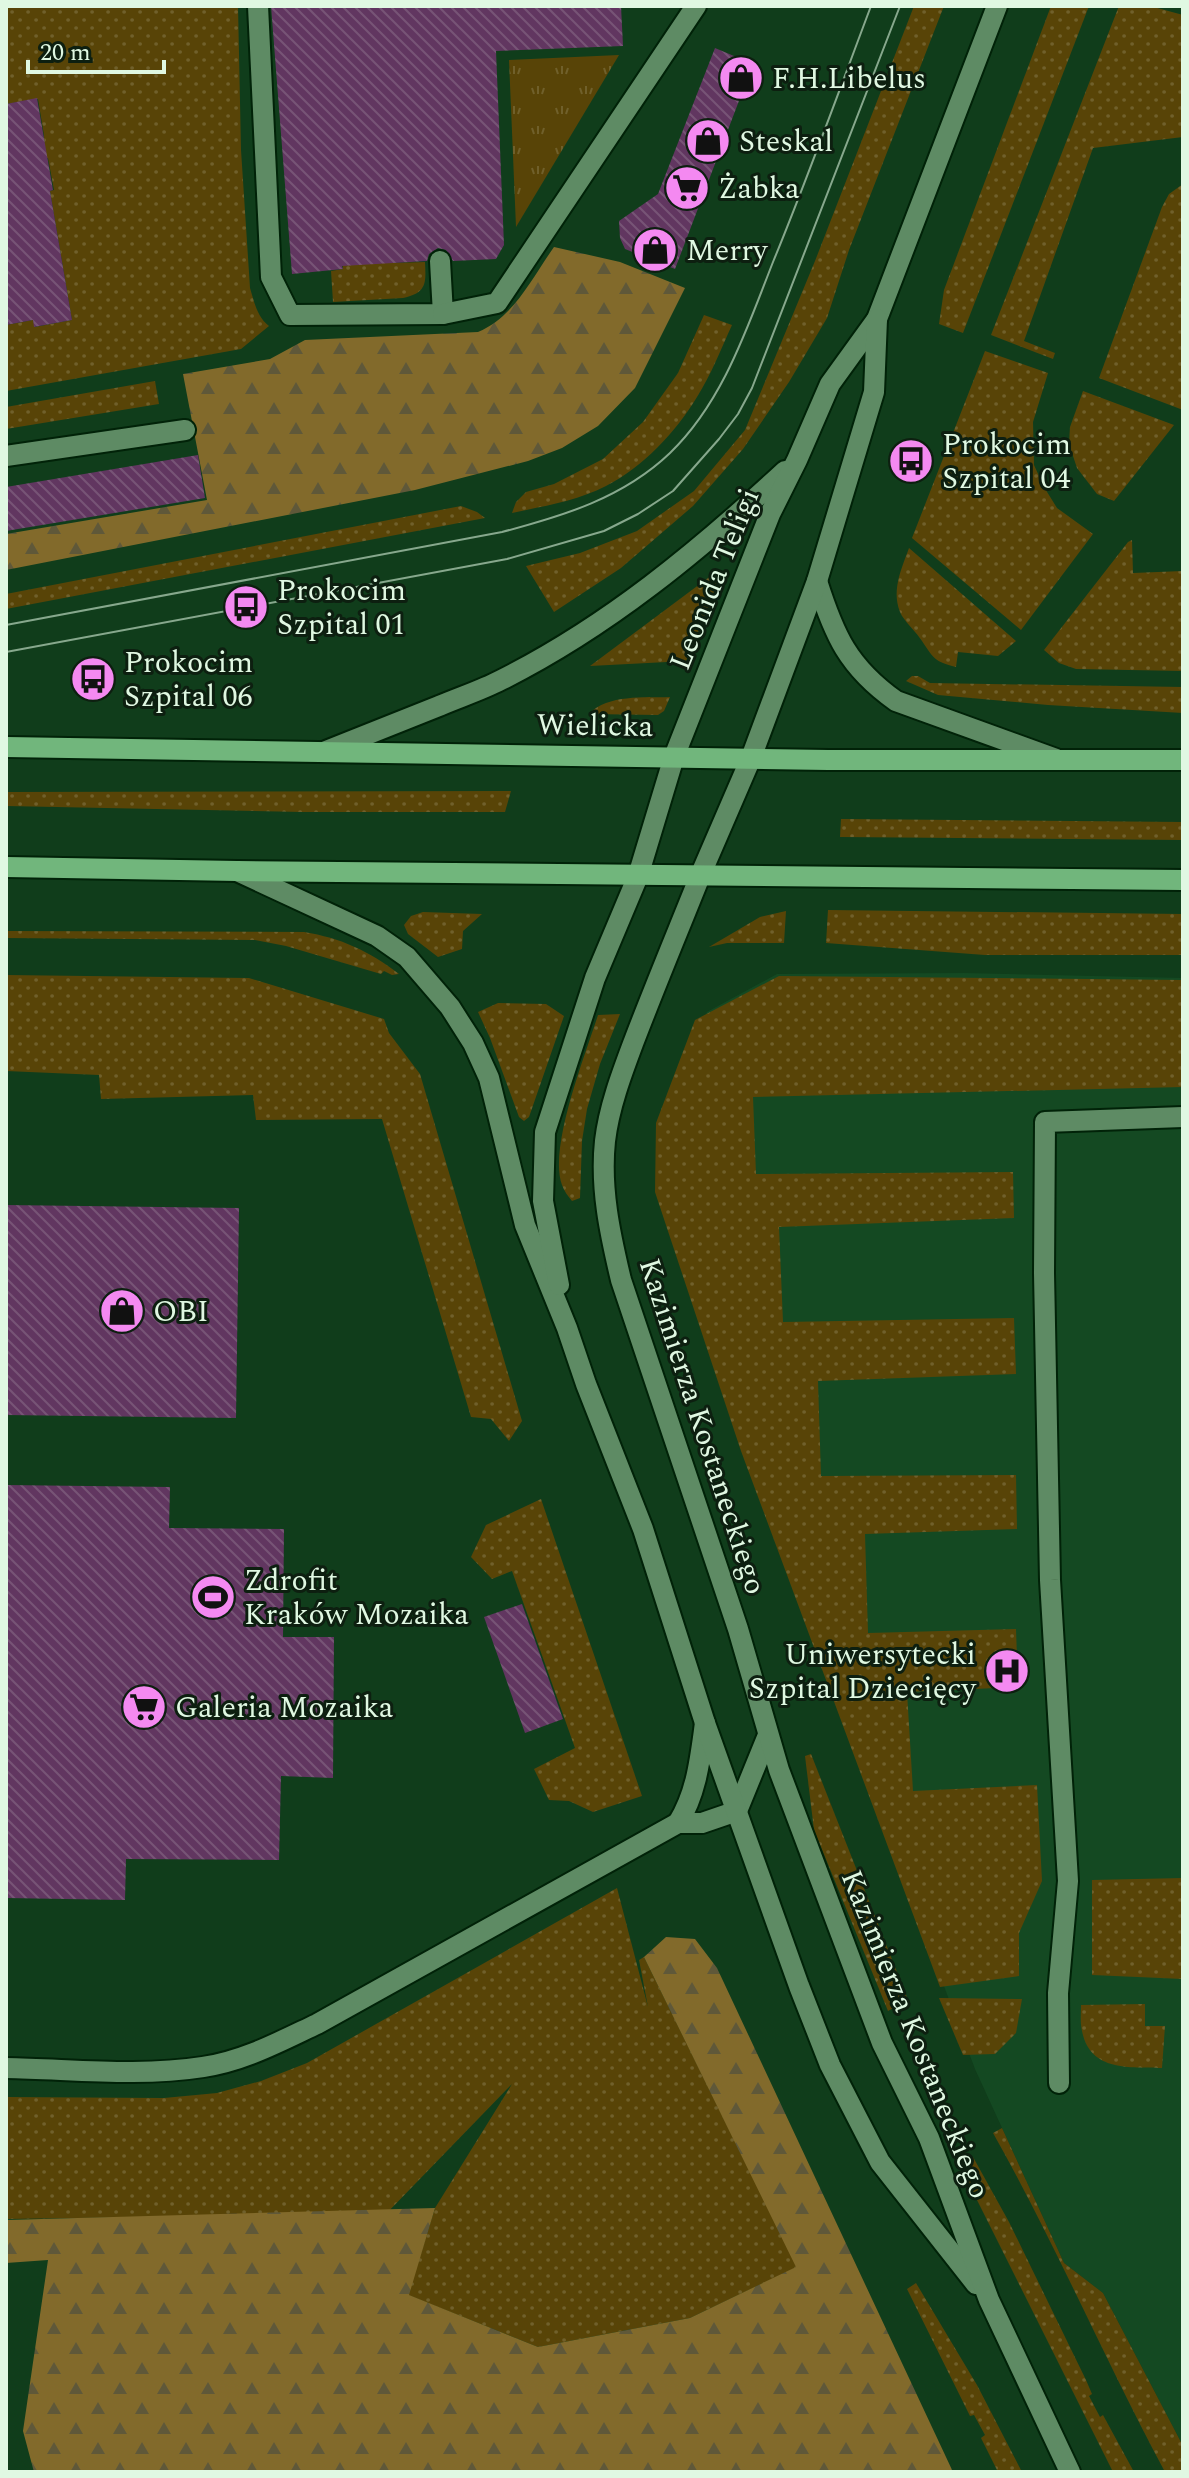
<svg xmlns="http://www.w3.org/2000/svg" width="1189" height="2478" font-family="Spectral,serif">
<defs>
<pattern id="grass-dots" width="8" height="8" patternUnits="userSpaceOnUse" patternTransform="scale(2)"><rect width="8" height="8" fill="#584407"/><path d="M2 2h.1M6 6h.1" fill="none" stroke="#70602b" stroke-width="1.8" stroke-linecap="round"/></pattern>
<pattern id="forest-firs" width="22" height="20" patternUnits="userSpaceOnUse" patternTransform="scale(2)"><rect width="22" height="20" fill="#826a2b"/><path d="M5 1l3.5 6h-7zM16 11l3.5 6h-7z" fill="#5f5839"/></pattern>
<pattern id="park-tufts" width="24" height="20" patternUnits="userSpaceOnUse" patternTransform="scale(2)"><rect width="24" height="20" fill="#584407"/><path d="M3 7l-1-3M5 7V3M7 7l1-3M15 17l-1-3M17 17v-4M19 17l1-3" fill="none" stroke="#70602b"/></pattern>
<pattern id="building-back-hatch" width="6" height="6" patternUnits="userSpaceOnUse" patternTransform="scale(2)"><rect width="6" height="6" fill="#613660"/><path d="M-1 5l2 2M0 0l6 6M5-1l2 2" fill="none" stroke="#775476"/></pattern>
</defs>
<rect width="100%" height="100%" fill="#103d1b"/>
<!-- built -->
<polygon fill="#144922" points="964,973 1183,978 1183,2446 1103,2293 1064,2263 975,2069 929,1946 668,1107 707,1012 777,974"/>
<!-- grass -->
<g fill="url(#grass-dots)">
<path d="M6,6H238L241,150L250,288C254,301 257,317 269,326L241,349L6,391V325L33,320L35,327L72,320L50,191L54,190L48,158H45L44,135L38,99L6,104Z"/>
<polygon points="914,6 944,6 849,250 827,318 789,382 743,449 693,506 621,568 554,612 526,566 580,553 637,531 694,491 745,430 815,261"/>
<polygon points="1051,6 1089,6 963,333 939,324 944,290"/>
<polygon points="1119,6 1150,6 1183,15 1183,137 1093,148 1024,341 1055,353 1053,359 991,335"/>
<polygon points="1183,184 1183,410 1099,378 1162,207 1169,194"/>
<path d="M338,209L389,263L425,262C426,283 427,293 403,298L333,302L331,271L343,269Z"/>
<path d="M704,315L732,325C721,349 711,375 697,397C676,432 643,467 606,486C577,501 544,506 512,513L516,502L526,492L554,484L603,459L643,422L678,373Z"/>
<polygon points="985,351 1048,373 1033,422 1034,465 1044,487 1057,508 1093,534 1021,630 912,538"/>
<polygon points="155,381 159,404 6,429 6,407"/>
<polygon points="1083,391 1174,425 1114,501 1097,494 1077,468 1069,444 1070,427"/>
<polygon points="461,506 477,512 485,518 6,609 6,594"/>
<polygon points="1132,540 1133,573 1183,571 1183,671 1076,669 1059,663 1044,650 1128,542"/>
<path d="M909,548L1016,641L998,656L958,652L956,667C934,661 934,659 922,641C916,632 908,625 902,616C890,593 901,570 909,548Z"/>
<polygon points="712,575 716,576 718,584 686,661 590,666"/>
<polygon points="912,676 918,676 930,683 1183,687 1183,713 1048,705 938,695 906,681"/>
<path d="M670,697L664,711L658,715L589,714C608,694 644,698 670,697Z"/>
<polygon points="511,791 505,812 302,812 6,806 6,792"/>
<polygon points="841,819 1183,822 1183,840 840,837"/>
<polygon points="828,910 1183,914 1183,955 985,955 826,943"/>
<polygon points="786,911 784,943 727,943 709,947 760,917"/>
<polygon points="423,912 482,914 463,931 462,949 438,957 408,934 404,925 411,916"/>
<path d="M6,931L304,932C341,938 369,951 399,974L392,975L384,971L381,974L286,946L255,940L6,938Z"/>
<polygon points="6,975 249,978 384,1019 389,1033 420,1074 522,1421 509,1441 491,1419 471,1417 382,1119 256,1120 253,1095 101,1099 99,1075 6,1071"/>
<polygon points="779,976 1183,980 1183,1087 753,1097 756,1174 1013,1172 1014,1218 779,1227 783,1322 1014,1318 1016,1374 818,1381 821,1476 1016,1475 1017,1529 865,1534 868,1633 1016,1629 1018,1687 907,1692 913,1791 1037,1785 1042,1881 1019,1933 1019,1976 940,1987 741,1451 655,1192 656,1123 695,1020"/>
<polygon points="498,1003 546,1004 564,1016 529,1117 524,1121 519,1117 490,1038 478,1012"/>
<path d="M620,1014L600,1064L587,1109L582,1141L580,1198L572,1201C568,1196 564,1191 562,1185C548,1148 586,1053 598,1015Z"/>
<polygon points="541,1499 642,1796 593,1812 569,1801 549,1800 534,1769 575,1748 512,1571 492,1579 471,1557 486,1525"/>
<polygon points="811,1754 908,2000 888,2011 814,1830 805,1756"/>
<polygon points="1183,1878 1183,1979 1092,1975 1092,1880"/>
<polygon points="617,1888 648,2007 639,1960 644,1957 797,2267 690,2318 538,2347 408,2295 435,2208 512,2084 383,2217 373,2214 6,2219 6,2097 164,2098 217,2093 261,2081 307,2063"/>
<polygon points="939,1998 1022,1999 1016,2033 995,2054 963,2055"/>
<path d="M1145,2004V2026H1165L1162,2068C1130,2067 1090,2072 1082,2031C1080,2023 1081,2013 1081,2005Z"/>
<path d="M1002,2128L1064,2263L1103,2293L1183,2446V2472H1165C1105,2360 1055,2243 993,2133Z"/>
<polygon points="973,2157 1009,2222 1086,2380 1092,2394 1089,2396 1100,2417 1103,2415 1134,2472 1113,2472 968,2182 967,2168"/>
<polygon points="916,2283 977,2385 1022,2472 998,2472 981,2438 985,2435 974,2415 970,2416 907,2289"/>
</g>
<!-- forest -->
<g fill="url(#forest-firs)">
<path d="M554,247L620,262L685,288L635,388L598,426L562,448L528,461L415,490L6,570V534L207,500L183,374L270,359L305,340L478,332C514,317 532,278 554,247Z"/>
<polygon points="666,1937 695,1939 717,1968 953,2472 34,2472 23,2431 48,2260 6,2263 6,2220 435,2208 409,2295 538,2347 690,2318 796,2267 644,1957"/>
</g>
<!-- park -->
<polygon fill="url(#park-tufts)" points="619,55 516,227 509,60"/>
<!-- building -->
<g fill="url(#building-back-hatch)">
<polygon points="271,6 621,6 623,46 496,51 504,245 496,259 453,261 446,250 438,248 429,254 427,261 342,266 343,269 292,274"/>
<polygon points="715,48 753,64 675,269 625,249 620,238 619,221 658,194"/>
<polygon points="37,98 53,190 50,191 72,320 34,327 33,320 6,325 6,104"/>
<polygon points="198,455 205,498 6,531 6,487"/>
<polygon points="6,1205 239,1208 236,1418 6,1415"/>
<polygon points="6,1485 170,1487 169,1528 284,1529 283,1637 334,1637 333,1778 281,1776 279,1860 126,1859 125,1900 6,1898"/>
<polygon points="522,1604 563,1719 525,1733 484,1617"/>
</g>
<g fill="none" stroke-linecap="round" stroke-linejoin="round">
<!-- service casing -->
<g stroke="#012208" stroke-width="24">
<g id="service">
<polyline points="6,456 185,430"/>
<path d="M678,1823C697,1792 700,1759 705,1723"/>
<path d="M6,2068C71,2069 139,2077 203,2067C244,2061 281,2041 317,2024L678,1823H702L737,1811L768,1735"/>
<polyline points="1059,2083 1058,1993 1068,1881 1050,1580 1044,1273 1045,1122 1183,1117"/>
</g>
</g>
<!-- minor casing -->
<g stroke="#012208" stroke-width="24">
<g id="minor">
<polyline points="258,6 271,277 290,315 443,314 440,261"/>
<polyline points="443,314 497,303 696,6"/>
<polyline points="237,871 377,936 407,957 450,1007 473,1043 489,1078 525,1225 567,1328 586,1384 643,1529 705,1723 799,1986 830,2065 880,2162 976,2284"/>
<path d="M700,876C678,931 655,986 634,1041C622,1073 609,1107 605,1141C600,1188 610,1234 621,1280L738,1629L779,1770L882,2043L929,2138L989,2300L1070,2472"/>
<polyline points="559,1285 543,1201 545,1132 595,978 638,876"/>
</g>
</g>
<!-- tertiary casing -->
<g stroke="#012208" stroke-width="24">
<g id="tertiary">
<path d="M817,581C834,635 848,667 896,701L1056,759"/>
<path d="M326,751C364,736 402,721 439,706C460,697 482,690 501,680C607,627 699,551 785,471"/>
<polyline points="638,876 674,757 770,514 797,460 830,384 877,319 997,6"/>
<polyline points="700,876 751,758 817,581 874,392 877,319"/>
</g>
</g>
<!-- primary casing -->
<g stroke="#012208" stroke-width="24">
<g id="primary">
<polyline points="6,747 828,760 1183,760"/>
<polyline points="6,867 237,871 1183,880"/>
</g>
</g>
<!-- service -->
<use href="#service" stroke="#5e8b64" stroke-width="20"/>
<!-- minor -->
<use href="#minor" stroke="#5e8b64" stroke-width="20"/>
<!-- tertiary -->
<use href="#tertiary" stroke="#5e8b64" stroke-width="20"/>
<!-- primary -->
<use href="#primary" stroke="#71b67c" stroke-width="20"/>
<!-- tram -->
<g stroke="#87a88d" stroke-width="2">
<path d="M6,625L502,532C563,516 623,498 670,453C723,402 747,328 773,262C808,177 839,91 871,6"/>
<polyline points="6,652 507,559 604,531 638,514 673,491 719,439 738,414 752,388 900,6"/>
</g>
</g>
<!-- icons -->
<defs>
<g id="shop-disc" transform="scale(2.3)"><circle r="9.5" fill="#f489f1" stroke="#0d1f10"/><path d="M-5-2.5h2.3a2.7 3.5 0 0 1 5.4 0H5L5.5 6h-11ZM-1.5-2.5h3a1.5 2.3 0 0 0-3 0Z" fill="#111"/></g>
<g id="supermarket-disc" transform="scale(2.3)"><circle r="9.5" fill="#f489f1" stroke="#0d1f10"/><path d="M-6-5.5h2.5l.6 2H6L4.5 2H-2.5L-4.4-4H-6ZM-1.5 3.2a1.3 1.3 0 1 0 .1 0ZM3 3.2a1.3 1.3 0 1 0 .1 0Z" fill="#111"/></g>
<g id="bus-disc" transform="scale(2.3)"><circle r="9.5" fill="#f489f1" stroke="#0d1f10"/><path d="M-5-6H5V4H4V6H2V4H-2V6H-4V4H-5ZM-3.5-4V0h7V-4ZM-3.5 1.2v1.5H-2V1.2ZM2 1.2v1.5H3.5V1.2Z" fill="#111"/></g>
<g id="stadium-disc" transform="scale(2.3)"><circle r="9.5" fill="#f489f1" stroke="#0d1f10"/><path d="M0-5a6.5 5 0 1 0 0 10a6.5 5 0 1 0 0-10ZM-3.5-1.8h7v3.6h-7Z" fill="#111"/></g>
<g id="hospital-disc" transform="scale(2.3)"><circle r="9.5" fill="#f489f1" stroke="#0d1f10"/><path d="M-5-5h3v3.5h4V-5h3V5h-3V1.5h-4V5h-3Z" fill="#111"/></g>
</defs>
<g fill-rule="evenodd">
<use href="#shop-disc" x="741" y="78"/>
<use href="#shop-disc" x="708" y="141"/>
<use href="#supermarket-disc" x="687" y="188"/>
<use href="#shop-disc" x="655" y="250"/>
<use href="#bus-disc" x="911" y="461"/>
<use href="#bus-disc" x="246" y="607"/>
<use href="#bus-disc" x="93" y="679"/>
<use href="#shop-disc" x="122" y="1311"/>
<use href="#stadium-disc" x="213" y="1597"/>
<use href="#hospital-disc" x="1007" y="1671"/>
<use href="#supermarket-disc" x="144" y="1707"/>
</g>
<g text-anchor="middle" stroke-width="6" stroke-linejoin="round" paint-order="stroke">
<!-- poi labels -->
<g font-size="30" fill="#e0f8e2" stroke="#0d1f10" text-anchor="start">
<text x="772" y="88">F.H.Libelus</text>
<text x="739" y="151">Steskal</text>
<text x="718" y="198">Żabka</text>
<text x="686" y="260">Merry</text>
<text x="942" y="454">Prokocim<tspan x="942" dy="34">Szpital 04</tspan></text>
<text x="277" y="600">Prokocim<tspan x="277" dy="34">Szpital 01</tspan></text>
<text x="124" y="672">Prokocim<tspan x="124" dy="34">Szpital 06</tspan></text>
<text x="153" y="1321">OBI</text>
<text x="244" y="1590">Zdrofit<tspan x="244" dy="34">Kraków Mozaika</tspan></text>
<text x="976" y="1664" text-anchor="end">Uniwersytecki<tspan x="976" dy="34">Szpital Dziecięcy</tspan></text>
<text x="175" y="1717">Galeria Mozaika</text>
</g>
<!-- street labels -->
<g font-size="30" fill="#e0f8e2" stroke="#0d1f10">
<text transform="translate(714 579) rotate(-68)" y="10">Leonida Teligi</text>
<text transform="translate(595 725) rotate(1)" y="10">Wielicka</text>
<text transform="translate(703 1426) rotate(72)" y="10">Kazimierza Kostaneckiego</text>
<text transform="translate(916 2034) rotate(68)" y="10">Kazimierza Kostaneckiego</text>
</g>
</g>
<!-- border -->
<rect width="1189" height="2478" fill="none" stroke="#e0f8e2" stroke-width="16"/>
<!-- scale -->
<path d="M28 60v12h136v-12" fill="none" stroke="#e0f8e2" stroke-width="4"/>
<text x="40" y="60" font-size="24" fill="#e0f8e2" stroke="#0d1f10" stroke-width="6" paint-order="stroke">20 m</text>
</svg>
